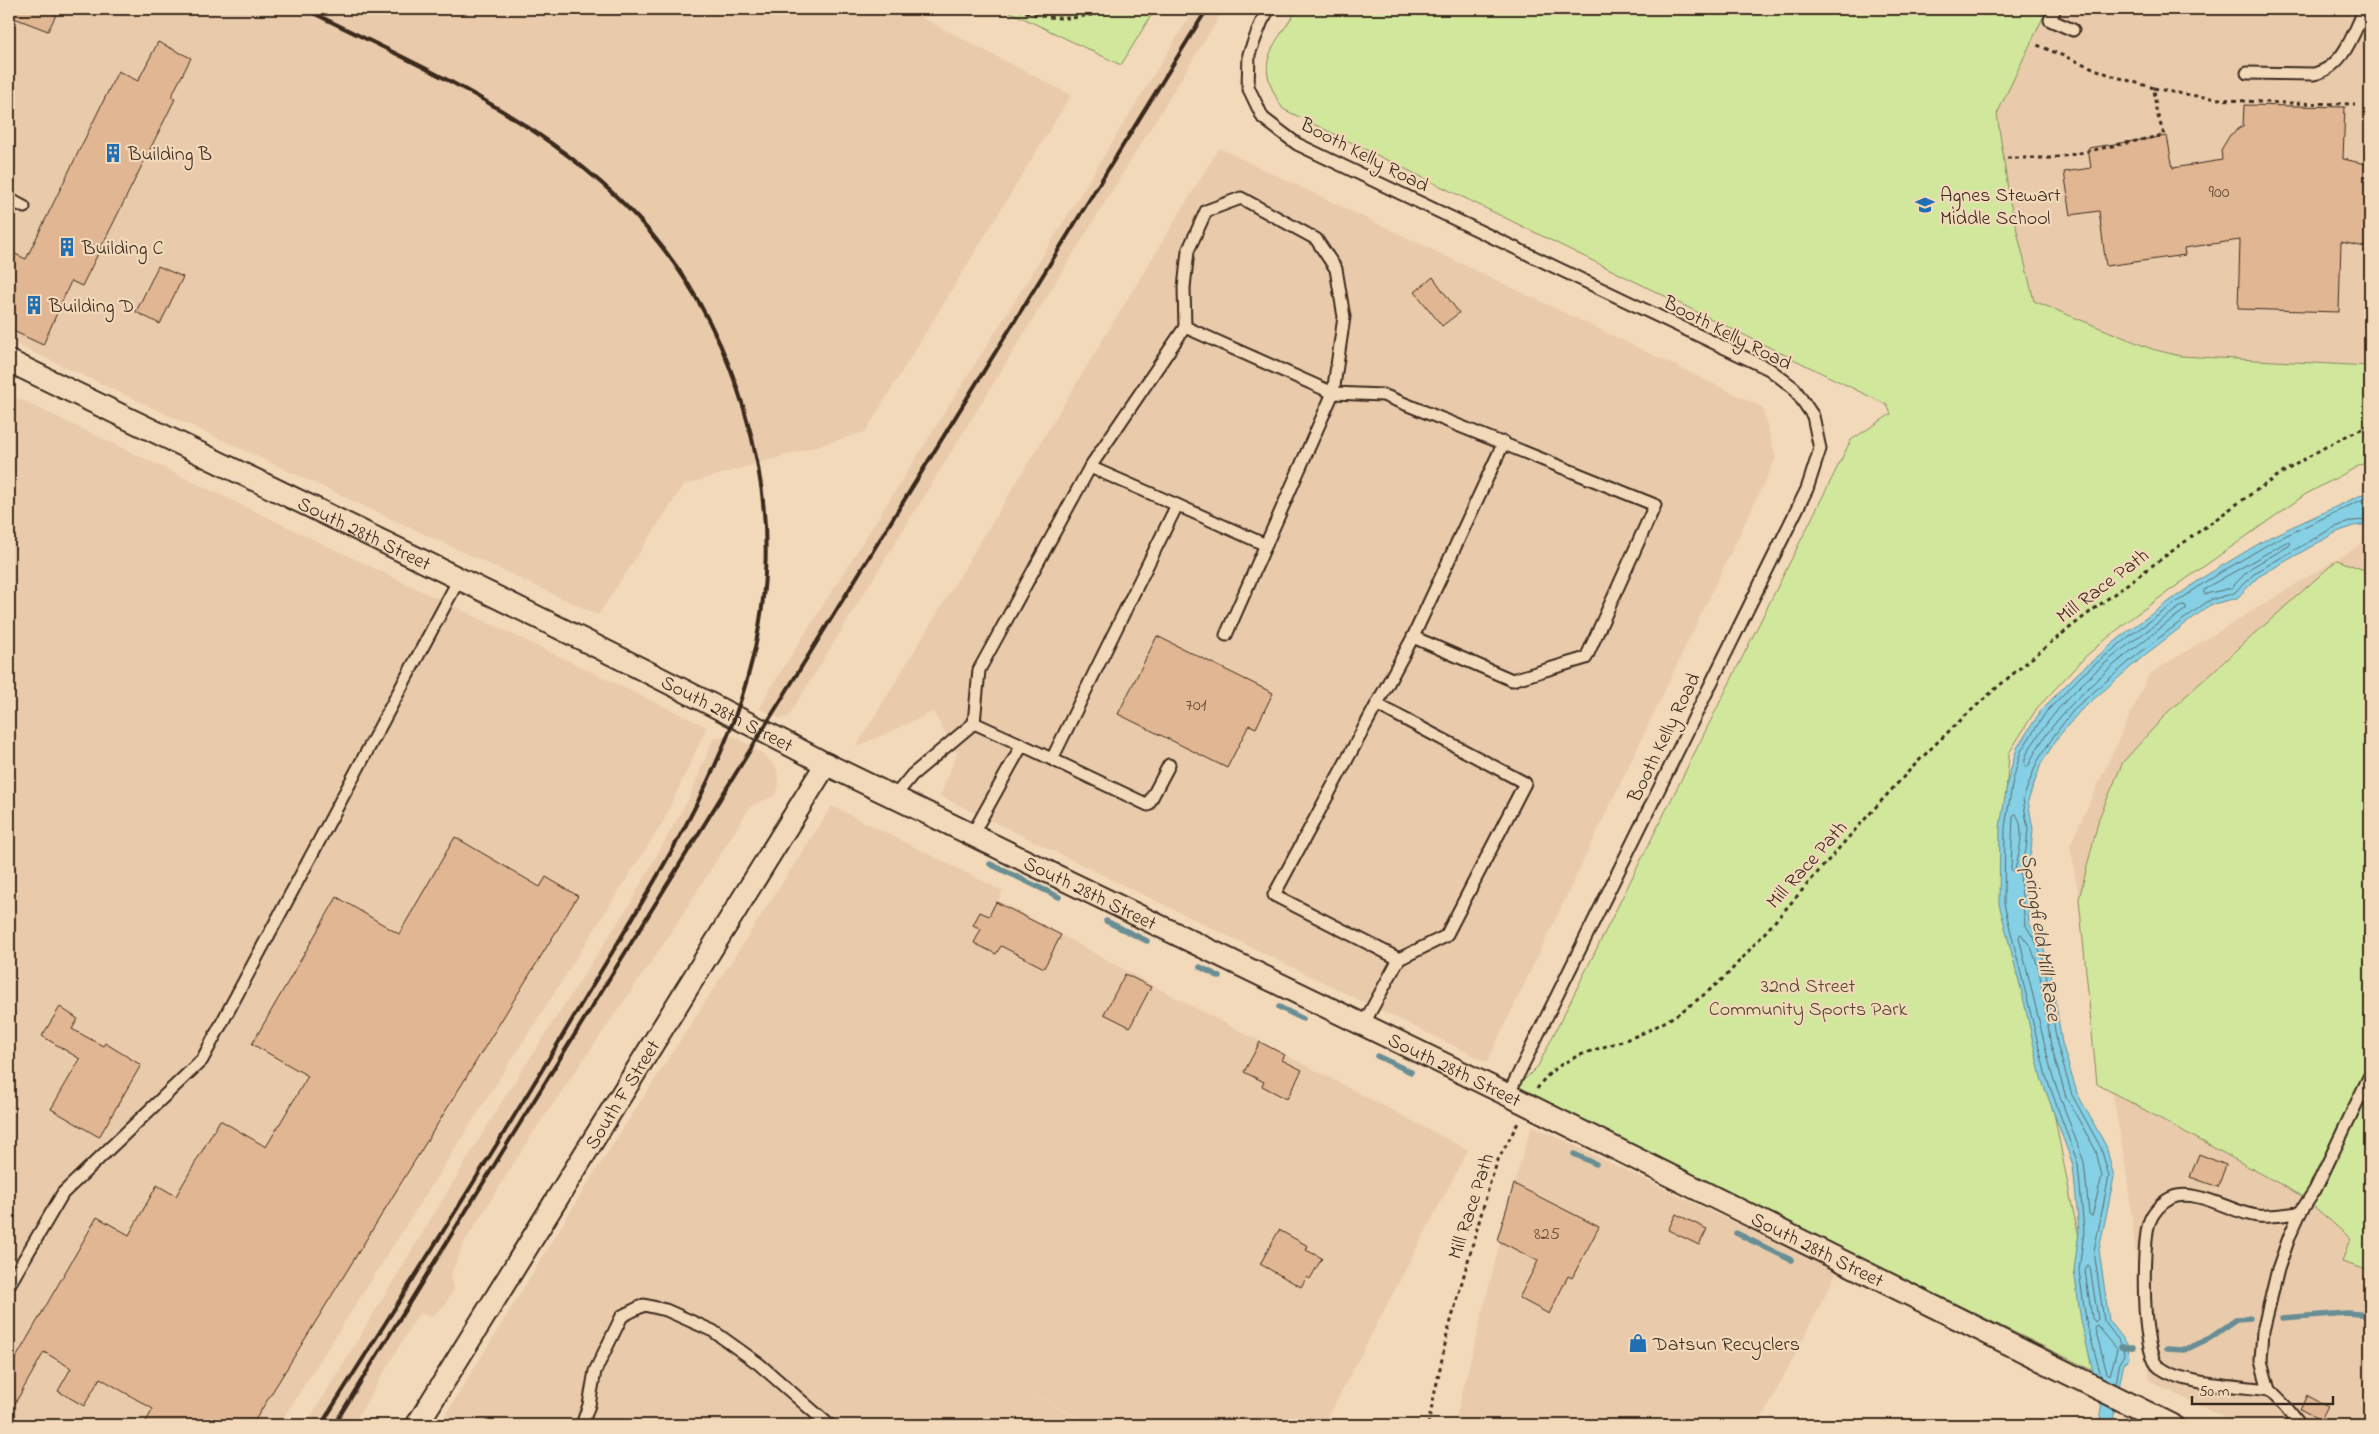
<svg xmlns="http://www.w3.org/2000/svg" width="2379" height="1434" font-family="'Indie Flower',sans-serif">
<rect width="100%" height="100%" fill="#f2d9ba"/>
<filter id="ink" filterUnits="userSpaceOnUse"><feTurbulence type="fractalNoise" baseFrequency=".02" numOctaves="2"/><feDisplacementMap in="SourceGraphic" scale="10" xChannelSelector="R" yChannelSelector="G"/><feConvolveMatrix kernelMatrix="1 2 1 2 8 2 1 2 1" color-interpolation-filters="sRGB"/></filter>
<g filter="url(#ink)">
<!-- built -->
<g fill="#e9cbab">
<polygon points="9,9 905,9 1071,95 865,432 684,485 598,615 9,341"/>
<polygon points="1194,9 1224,9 788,717 781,719 760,709 767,694 1013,304"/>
<polygon points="1297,9 2370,9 2370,366 2180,356 1283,109 1269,85 1267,72 1269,54"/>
<polygon points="1219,148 1762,407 1776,458 1487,1062 940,796 957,754 933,712 856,747"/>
<polygon points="9,394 707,727 663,822 279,1425 9,1425"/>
<polygon points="2370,539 2370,1425 2238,1425 2150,1381 2127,1176 2070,845 2149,674"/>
<polygon points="714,737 736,737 765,755 777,769 779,785 776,795 750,807 667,939 533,1133 464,1243 450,1277 454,1289 445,1305 431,1317 419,1313 353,1425 306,1425 506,1095 629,905 690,796"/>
<polygon points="832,806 1003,891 998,900 1152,985 1468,1150 1324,1425 1094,1425 1009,1383 1092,1425 439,1425 591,1178"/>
<polygon points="1532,1125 1837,1272 1764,1415 1748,1425 1454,1425 1519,1167"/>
</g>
<!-- green -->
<g fill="#d1e79c" stroke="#86885d">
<polygon points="1004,9 1155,9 1121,65"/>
<path d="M1297,9H2047L1997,114L2010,202L2034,301L2152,349L2180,356L2370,366V460L2306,494L2134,616L2087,655L2037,708L2009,753L2005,807L2003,904L2054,1113L2072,1206L2112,1380L1515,1089L1538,1066L1851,440L1891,414L1887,405L1283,109C1253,61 1271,51 1297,9Z"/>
<polygon points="2337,560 2370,572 2370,1271 2342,1262 2350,1238 2302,1196 2097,1084 2079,899 2099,818 2123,762 2168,712"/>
</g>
<!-- water -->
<polygon fill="#85d0e5" stroke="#678e95" points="2370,491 2370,524 2353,526 2335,533 2258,577 2237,598 2210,605 2146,654 2080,711 2058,737 2041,764 2028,801 2033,829 2031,851 2025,876 2029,923 2041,942 2050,966 2062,1043 2077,1093 2106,1146 2114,1177 2099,1250 2109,1320 2128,1345 2129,1359 2124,1362 2112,1425 2099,1425 2102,1409 2081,1321 2074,1270 2079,1231 2073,1165 2041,1078 2023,997 1999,904 2000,827 2008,779 2017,748 2042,709 2079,672 2129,630 2205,576 2270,537"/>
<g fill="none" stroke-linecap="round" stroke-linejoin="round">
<!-- shore -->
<g stroke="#596c6e" stroke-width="1">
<polygon points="2287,542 2290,543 2289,546 2252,567 2231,588 2206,594 2204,593 2204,590 2211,585"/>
<path d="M2183,605L2186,606V609C2135,647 2052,707 2028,767H2025C2023,757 2030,748 2036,739C2072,683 2129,643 2183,605Z"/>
<path d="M2016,814C2026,829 2019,853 2015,870L2013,872L2011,869L2013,816Z"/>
<polygon points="2021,934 2031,947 2039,969 2051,1046 2066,1097 2096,1151 2102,1176 2092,1216 2089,1214 2084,1162 2052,1075 2019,937"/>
<polygon points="2088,1265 2090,1267 2098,1319 2095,1322 2092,1318 2085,1271"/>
<polygon points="2097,1325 2117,1349 2110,1375 2107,1373 2095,1328"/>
<polyline points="2101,1376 2086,1320 2079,1271 2084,1231 2078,1164 2046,1076 2004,904 2005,827 2013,780 2021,751 2046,712 2082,675 2132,634 2208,580 2272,542 2370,496"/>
<polyline points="2116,1384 2120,1361 2124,1355 2123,1346 2104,1321 2094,1251 2109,1176 2101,1148 2072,1095 2057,1044 2045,967 2037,944 2025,924 2020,876 2026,850 2028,829 2023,799 2037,762 2055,734 2076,707 2143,650 2208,601 2234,593 2256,572 2333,528 2352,521 2370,520"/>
</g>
<!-- stream -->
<g stroke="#678e95" stroke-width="5.5">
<polyline points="990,864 1059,897"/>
<polyline points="1106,921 1147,941"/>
<polyline points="1200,967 1220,977"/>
<polyline points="1279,1007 1303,1019"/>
<polyline points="1377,1056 1411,1072"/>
<polyline points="1574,1154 1596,1164"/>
<polyline points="1736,1233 1791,1260"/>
<polyline points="2282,1318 2347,1313 2370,1315"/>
<polyline points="2121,1347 2133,1347"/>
<polyline points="2166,1349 2185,1350 2210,1338 2237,1319 2250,1318"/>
</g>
</g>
<!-- building -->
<g fill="#e1b692" stroke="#3b2a1e">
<polygon points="9,9 59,9 48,31 9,16"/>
<polygon points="158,42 191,58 171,97 175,99 82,286 71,281 43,345 9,329 9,251 26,259 118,71 138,81"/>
<polygon points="2244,105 2345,107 2343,159 2370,165 2370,248 2341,242 2339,312 2238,309 2240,240 2184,248 2185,255 2106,266 2099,211 2071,215 2064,172 2091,168 2088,148 2167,136 2173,168 2222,160 2221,150 2230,135 2243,126"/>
<polygon points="158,266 183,277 160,324 136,312"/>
<polygon points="1433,277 1459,313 1442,326 1415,292"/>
<polygon points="1157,636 1273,693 1256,728 1249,725 1227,768 1118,714"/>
<polygon points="455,837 540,887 546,877 578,896 252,1425 144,1425 153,1409 100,1378 84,1406 58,1391 71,1368 44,1352 9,1414 9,1370 97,1217 129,1235 157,1185 176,1196 220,1120 266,1147 308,1076 252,1044 337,897 399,934"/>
<polygon points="996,902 1061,935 1044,968 1001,946 996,954 974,943 981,929 973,925 980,912 989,916"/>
<polygon points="1125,974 1151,987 1130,1027 1104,1014"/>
<polygon points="60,1007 78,1019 72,1029 103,1046 105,1043 141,1065 99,1137 51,1109 80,1059 42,1036"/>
<polygon points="1260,1042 1285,1055 1282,1060 1302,1070 1287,1099 1262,1086 1264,1082 1244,1072"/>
<polygon points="2199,1154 2226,1165 2218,1187 2190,1177"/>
<polygon points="1514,1184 1599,1227 1572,1278 1568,1276 1549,1314 1519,1298 1538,1261 1497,1240"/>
<polygon points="1676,1214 1707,1229 1699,1245 1668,1230"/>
<polygon points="1279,1230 1308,1246 1306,1250 1322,1258 1310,1279 1307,1277 1301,1287 1260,1264"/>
<polygon points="2307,1395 2328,1406 2320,1421 2300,1410"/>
</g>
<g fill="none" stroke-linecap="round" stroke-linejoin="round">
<!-- lane casing -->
<g stroke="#3b2a1e" stroke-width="15">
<g id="lane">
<polyline points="1269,9 1262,21 1249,54 1248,87 1263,118 1297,144 1769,369 1794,388 1813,416 1820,449 1807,489 1508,1095"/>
<polyline points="2055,9 2050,20 2073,30"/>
<path d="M2247,73L2314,74C2344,67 2353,34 2365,9"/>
<polyline points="9,199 24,207"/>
<polyline points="1185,327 1184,288 1188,251 1206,211 1241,198 1316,239 1336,269 1344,317 1333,393 1383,395 1655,505 1586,658 1512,680 1413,637 1504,442"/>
<polyline points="1177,505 1266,545"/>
<polyline points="1378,705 1525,783 1446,936 1399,959 1274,895 1413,637"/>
<polyline points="974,723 1022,745"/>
<polyline points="1052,759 1177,505 1090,467"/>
<polyline points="894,797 912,775 974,723 979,670 1090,467 1185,327 1333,393 1226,635"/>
<polyline points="972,835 1022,745 1148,805 1169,765"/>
<polyline points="1363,1025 1399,959"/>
<polyline points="9,1285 63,1193 202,1060 459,579"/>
<path d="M2269,1390C2237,1385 2185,1386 2159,1367C2141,1355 2142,1244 2149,1223C2152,1213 2161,1203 2171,1198C2196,1187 2232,1213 2258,1216C2273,1217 2286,1214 2300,1213"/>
<polyline points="582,1425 589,1405 595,1371 622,1316 644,1305 666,1310 713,1331 759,1364 829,1425"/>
<polyline points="2300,1425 2285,1406 2269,1390 2261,1361 2263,1331 2278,1269 2290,1235 2300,1213 2315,1190 2370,1075"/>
</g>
</g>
<!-- street casing -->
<g stroke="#3b2a1e" stroke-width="25">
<g id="street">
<path id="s1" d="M9,361C282,494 557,622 826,764L1508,1095L2172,1425"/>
<path id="s2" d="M417,1425L826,764"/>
</g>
</g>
<!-- path -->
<g stroke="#3b2a1e" stroke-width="3" stroke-dasharray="4 4" stroke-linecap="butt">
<path d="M1018,9C1047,21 1080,21 1109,9"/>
<path d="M2154,88C2221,104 2287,103 2355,104"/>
<polyline points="2007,158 2052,158 2075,154 2164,135 2156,110 2154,88 2110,75 2037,45"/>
<path d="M1537,1089C1561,1050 1609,1050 1647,1031C1677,1017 1701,998 1726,976C1787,909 1846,838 1909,771C1992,684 2088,612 2186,541C2245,498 2303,454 2370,425"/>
<polyline points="1428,1425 1447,1335 1490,1183 1498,1160 1519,1121"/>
</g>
<!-- lane -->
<use href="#lane" stroke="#f2d9ba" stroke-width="11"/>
<!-- street -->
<use href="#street" stroke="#f2d9ba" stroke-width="21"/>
<!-- rail -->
<g stroke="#3b2a1e" stroke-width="4">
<path d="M305,9C418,65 535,115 626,206C682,262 721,333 744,409C817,651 692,815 576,1013C494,1152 407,1289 321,1425"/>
<polyline points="334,1425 1207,9"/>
</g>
</g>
</g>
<!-- icons -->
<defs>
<g id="building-bare" transform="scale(1.5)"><path d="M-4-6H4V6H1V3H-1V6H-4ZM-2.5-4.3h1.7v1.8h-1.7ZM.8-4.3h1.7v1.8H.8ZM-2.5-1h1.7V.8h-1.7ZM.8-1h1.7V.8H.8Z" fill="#1f6fb2" stroke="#f2d9ba" stroke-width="2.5" paint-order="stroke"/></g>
<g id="school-bare" transform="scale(1.5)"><path d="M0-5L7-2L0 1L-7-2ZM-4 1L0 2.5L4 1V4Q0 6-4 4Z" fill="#1f6fb2" stroke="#f2d9ba" stroke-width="2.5" paint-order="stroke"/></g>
<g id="shop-bare" transform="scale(1.5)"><path d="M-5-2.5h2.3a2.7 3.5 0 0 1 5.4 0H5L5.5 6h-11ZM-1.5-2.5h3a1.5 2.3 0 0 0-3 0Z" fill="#1f6fb2" stroke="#f2d9ba" stroke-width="2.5" paint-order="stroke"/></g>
</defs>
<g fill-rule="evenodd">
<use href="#building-bare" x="113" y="153"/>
<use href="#school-bare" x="1925" y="205"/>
<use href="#building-bare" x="67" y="247"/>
<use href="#building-bare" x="34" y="305"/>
<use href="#shop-bare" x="1638" y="1343"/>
</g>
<g text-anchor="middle" stroke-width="4.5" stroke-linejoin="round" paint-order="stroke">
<!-- number labels -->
<g font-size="18" fill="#644d3b">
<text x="2219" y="197">900</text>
<text x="1196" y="710">701</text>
<text x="1547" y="1239">825</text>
</g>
<!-- poi labels -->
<g font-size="20" fill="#3b2a1e" stroke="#f2d9ba" text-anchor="start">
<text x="128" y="160">Building B</text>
<text x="1940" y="201">Agnes Stewart<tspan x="1940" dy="23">Middle School</tspan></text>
<text x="82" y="254">Building C</text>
<text x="49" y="312">Building D</text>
<text x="1653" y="1350">Datsun Recyclers</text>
</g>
<!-- street labels -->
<g font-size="20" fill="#3b2a1e" stroke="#f2d9ba">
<text transform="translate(1365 154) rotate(27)" y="7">Booth Kelly Road</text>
<text transform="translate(1728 332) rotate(27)" y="7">Booth Kelly Road</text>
<text dy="7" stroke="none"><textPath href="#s1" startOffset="395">South 28th Street</textPath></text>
<text transform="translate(2102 585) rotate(-37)" y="7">Mill Race Path</text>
<text dy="7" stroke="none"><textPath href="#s1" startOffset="800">South 28th Street</textPath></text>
<text transform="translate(1663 737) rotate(-64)" y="7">Booth Kelly Road</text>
<text transform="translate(1806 864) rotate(-48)" y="7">Mill Race Path</text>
<text dy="7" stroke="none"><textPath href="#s1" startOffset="1205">South 28th Street</textPath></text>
<text dy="7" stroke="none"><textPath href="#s1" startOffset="1610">South 28th Street</textPath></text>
<text dy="7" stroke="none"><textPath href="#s2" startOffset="389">South F Street</textPath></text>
<text transform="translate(1470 1206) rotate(-72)" y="7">Mill Race Path</text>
<text dy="7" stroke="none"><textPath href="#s1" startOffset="2015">South 28th Street</textPath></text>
</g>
<!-- park labels -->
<g font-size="20" fill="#524631" stroke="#f2d9ba">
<text x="1808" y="992">32nd Street<tspan x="1808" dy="23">Community Sports Park</tspan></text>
</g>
<!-- water labels -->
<g font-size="21" font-style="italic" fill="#46433c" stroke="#f2d9ba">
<text transform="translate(2042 937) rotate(81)" y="7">Springfield Mill Race</text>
</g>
</g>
<!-- margin -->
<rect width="2379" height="1434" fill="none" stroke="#f2d9ba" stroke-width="30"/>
<rect x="15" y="15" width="2349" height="1404" fill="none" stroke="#3b2a1e" stroke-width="2" filter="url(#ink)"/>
<!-- scale -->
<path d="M2192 1396v8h141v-8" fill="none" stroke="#3b2a1e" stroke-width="2.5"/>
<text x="2199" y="1396" font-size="15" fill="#3b2a1e" stroke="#f2d9ba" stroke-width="4" paint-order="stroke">50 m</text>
</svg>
